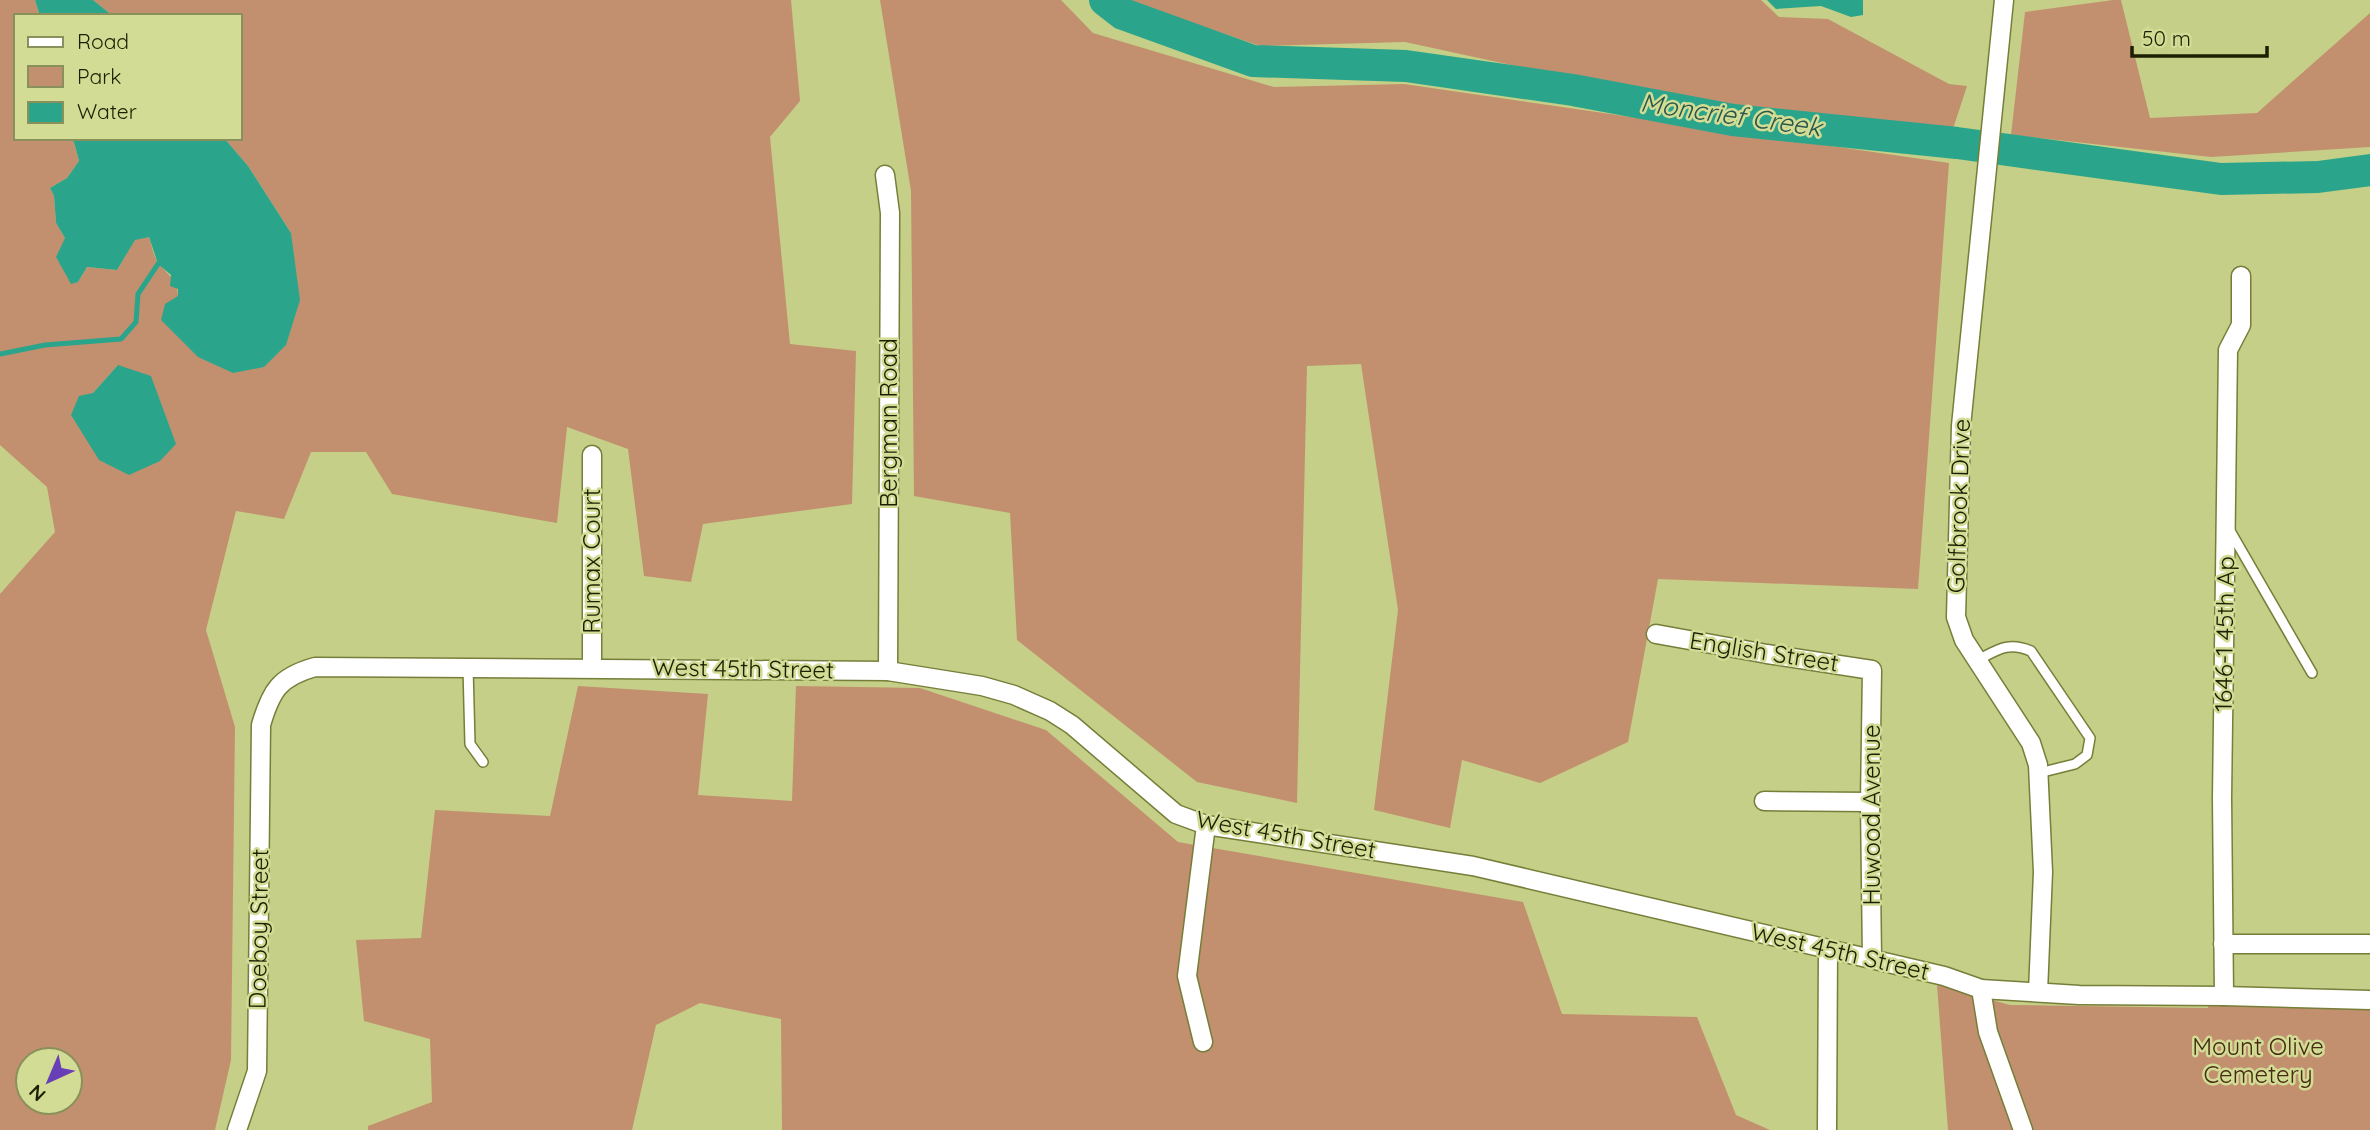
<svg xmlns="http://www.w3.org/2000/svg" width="2370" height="1130" font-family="Quicksand,sans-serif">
<rect width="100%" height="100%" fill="#c5cf87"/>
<!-- green -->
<g fill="#c2906f" fill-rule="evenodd">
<path d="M0,0H35L40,16H16V138H68L74,142L79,161L67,178L50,188L54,196L56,223L65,238L78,282L87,267L117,270L135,239L149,237C152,246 154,259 160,265C169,276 178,280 178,296L291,233L248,166L224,138H240V16H113L93,0H791L800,101L770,137L790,344L856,351L852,504L703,524L691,582L644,576L628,449L567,427L557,523L392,494L366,452H311L284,519L236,511L206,630L235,727L231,1060L215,1130H0V594L55,532L47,487L0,445ZM118,365L98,459L93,393ZM28,1060H70V1102H28Z"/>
<polygon points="880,0 1061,0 1093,33 1274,87 1404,84 1949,163 1918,589 1658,579 1628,742 1540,783 1462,760 1450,828 1374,810 1398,610 1361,364 1307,366 1297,803 1197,782 1017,640 1010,513 914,496 911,191"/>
<polygon points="1125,0 1761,0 1779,17 1828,19 1949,84 1967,86 1952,132 1737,114 1405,42 1260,46"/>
<polygon points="2113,0 2121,0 2150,118 2257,113 2370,13 2370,147 2211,157 2011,135 2025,12"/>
<polygon points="578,686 708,694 698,795 792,801 796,686 920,688 1046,730 1178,842 1523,902 1562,1014 1697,1017 1736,1115 1770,1130 782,1130 781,1019 700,1003 656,1025 632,1130 368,1130 368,1126 432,1102 430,1039 364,1021 356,940 421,938 435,810 550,816"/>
<polygon points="1937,985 2010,1005 2208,1008 2208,990 2370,994 2370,1130 1948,1130"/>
</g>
<!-- water -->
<g fill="#2aa58b">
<polygon points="35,0 93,0 113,16 40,16"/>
<polygon points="1767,0 1863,0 1863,15 1851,17 1821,6 1776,9"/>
<polygon points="68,138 224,138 248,166 291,233 300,300 286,345 264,367 233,373 198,357 161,320 165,304 178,296 178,289 170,286 171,275 158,264 149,237 135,240 117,270 87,267 78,282 71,284 56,257 65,238 56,223 54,196 50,188 67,178 79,161 74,142"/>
<polygon points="118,365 151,376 176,444 160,461 129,475 99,460 71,415 79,396 93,393"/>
</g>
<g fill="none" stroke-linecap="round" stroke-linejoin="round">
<!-- stream -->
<polyline stroke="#2aa58b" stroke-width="5" points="0,354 45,345 121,339 136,322 138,294 158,264"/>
<!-- river -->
<polyline stroke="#2aa58b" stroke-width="32" points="1105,0 1123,14 1253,61 1406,66 1573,90 1733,120 1957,143 2221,179 2318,177 2370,170"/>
<!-- lane casing -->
<g stroke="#767e39" stroke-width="12">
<g id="lane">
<polyline points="2229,529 2312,673"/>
<path d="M1976,661C1997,650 2008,641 2031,651L2090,738L2087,755L2075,764L2039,773"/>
<polyline points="468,667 470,744 483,762"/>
</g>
</g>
<!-- street casing -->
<g stroke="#767e39" stroke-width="21">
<g id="street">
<polyline points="2004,0 1961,426 1956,617 1964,640 2031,743 2038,765 2043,872 2038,992"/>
<polyline points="885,175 890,213 888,671"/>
<polyline points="592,455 592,667"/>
<polyline points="1656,634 1767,654 1872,670 1870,802 1872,959"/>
<polyline points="1764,801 1870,802"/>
<polyline points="2223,944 2370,944"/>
<polyline points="1981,989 1988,1032 2023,1130"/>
<polyline points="2224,996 2222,798 2228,350 2241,325 2241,276"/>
<polyline points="1203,1042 1187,976 1206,825"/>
<path d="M237,1130L257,1071L261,725C271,691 279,677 315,667L888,671L982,686L1014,695L1050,711L1072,725L1176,814L1206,825L1473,866L1944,976L1981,989L2079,995L2224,996L2370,1000"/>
<polyline points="1827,1130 1828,949"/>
</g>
</g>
<!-- lane -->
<use href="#lane" stroke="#fff" stroke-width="9"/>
<!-- street -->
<use href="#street" stroke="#fff" stroke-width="18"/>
</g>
<g text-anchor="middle" stroke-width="5" stroke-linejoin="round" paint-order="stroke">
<!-- street labels -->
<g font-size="24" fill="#1d1f03" stroke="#d2dc94">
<text transform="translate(889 423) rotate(-90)" y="8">Bergman Road</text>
<text transform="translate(1959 506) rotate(-88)" y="8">Golfbrook Drive</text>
<text transform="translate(592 561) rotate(-90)" y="8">Rumax Court</text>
<text transform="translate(2225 634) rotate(-89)" y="8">1646-1 45th Ap</text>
<text transform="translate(1764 652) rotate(9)" y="8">English Street</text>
<text transform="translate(743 669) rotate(1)" y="8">West 45th Street</text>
<text transform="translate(1872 815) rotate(-90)" y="8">Huwood Avenue</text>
<text transform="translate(1286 835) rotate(10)" y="8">West 45th Street</text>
<text transform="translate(259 929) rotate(-89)" y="8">Doeboy Street</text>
<text transform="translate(1840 952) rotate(13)" y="8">West 45th Street</text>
</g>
<!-- park labels -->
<g font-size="24" fill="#482913" stroke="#d2dc94">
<text x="2258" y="1055">Mount Olive<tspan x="2258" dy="28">Cemetery</tspan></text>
</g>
<!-- water labels -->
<g font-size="26" font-style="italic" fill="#27584b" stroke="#d2dc94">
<text transform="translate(1731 115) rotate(8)" y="9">Moncrief Creek</text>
</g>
</g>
<!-- legend -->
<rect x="14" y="14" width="228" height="126" fill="#d2dc94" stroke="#8a905a" stroke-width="2"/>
<rect x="28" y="37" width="35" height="10" fill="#ffffff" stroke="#8a905a" stroke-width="2"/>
<text x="77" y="49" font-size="21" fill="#1d1f03">Road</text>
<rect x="28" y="66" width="35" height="21" fill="#c2906f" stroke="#8a905a" stroke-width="2"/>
<text x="77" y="84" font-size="21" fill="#1d1f03">Park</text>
<rect x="28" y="102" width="35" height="21" fill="#2aa58b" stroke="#8a905a" stroke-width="2"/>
<text x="77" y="119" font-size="21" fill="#1d1f03">Water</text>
<!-- north arrow -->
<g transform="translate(49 1081) rotate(224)"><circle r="33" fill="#d2dc94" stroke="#8a905a" stroke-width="2"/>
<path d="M0-5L12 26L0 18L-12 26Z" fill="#693fb7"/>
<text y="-10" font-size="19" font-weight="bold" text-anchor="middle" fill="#1d1f03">N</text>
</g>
<!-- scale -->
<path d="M2132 46v10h135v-10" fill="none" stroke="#1d1f03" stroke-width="3.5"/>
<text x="2142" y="46" font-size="21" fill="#1d1f03" stroke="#d2dc94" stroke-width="5" paint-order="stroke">50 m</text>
</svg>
